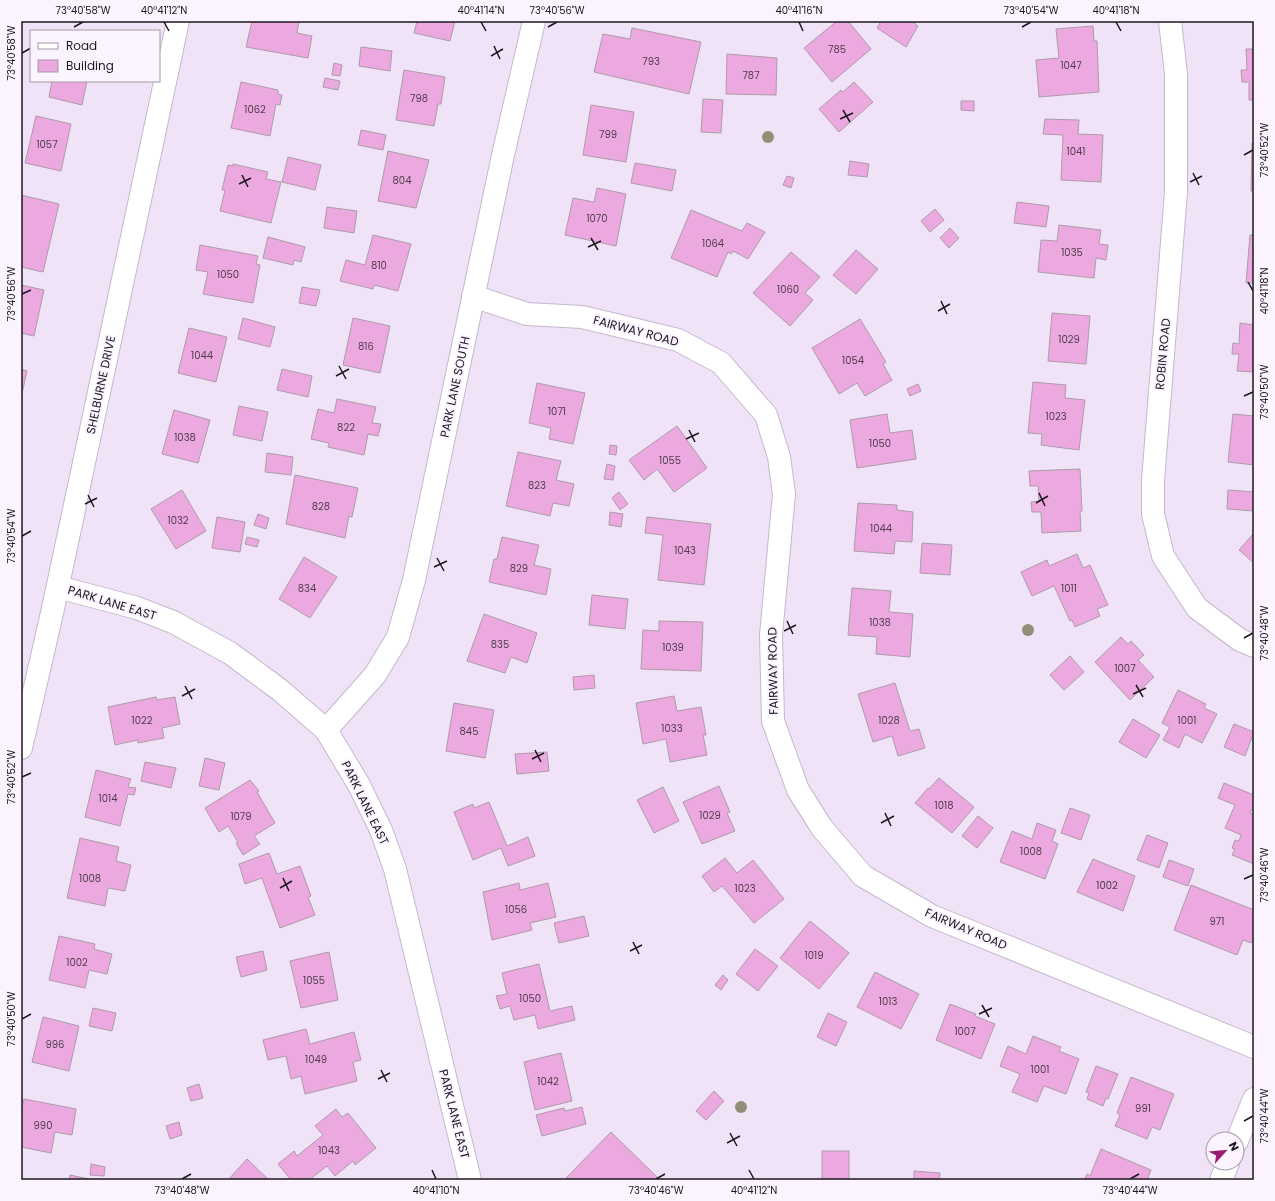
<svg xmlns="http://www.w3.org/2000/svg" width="1275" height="1201" font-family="Poppins,sans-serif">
<rect width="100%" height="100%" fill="#f0e3f8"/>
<!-- building -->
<g fill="#eca9df" stroke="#ad9ba9">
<polygon points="252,21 299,21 297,33 312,36 308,58 246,47"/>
<polygon points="417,21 455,21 450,41 414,33"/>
<polygon points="837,21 848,21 871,49 832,82 804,48"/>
<polygon points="881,21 911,21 918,26 906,47 877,28"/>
<polygon points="1093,26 1094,41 1097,41 1099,92 1039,97 1036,60 1059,58 1056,29"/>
<polygon points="632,28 701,42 689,94 594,72 603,34 630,39"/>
<polygon points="361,47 392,51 390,71 359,66"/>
<polygon points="1246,49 1254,49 1254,100 1249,100 1249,82 1242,82 1241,70 1247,70"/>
<polygon points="727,54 777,58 776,95 726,94"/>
<polygon points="334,63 342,65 340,76 332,75"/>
<polygon points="404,70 445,77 441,104 438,104 434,126 396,120"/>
<polygon points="325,78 340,81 338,90 323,87"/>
<polygon points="52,81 87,81 82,105 49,97"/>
<polygon points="241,82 278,90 278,94 282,95 280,105 276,104 270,136 231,128"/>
<polygon points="854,82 873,102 839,132 819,109 841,90 843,92"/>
<polygon points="703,99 723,100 721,133 701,132"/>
<polygon points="961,101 974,101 974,111 961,110"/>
<polygon points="591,105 634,112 626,162 583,155"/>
<polygon points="36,116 71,124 61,171 25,163"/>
<polygon points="1045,119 1079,120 1078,134 1103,135 1101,182 1061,180 1063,135 1043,134"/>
<polygon points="361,130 386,135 383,150 358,145"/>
<polygon points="1252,143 1254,143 1254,191 1251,191"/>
<polygon points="388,151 429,160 416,208 378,201"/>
<polygon points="288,157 321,165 315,190 282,182"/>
<polygon points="850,161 869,164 867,177 848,175"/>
<polygon points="635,163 676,170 672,191 631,183"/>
<polygon points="233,164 268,172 266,179 281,182 271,223 220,211 225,190 222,190 228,165 233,166"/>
<polygon points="787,176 794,178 791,188 783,185"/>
<polygon points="597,188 626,194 616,246 565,235 573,198 594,202"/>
<polygon points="21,195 59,204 43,272 21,267"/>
<polygon points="1017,202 1049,206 1046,227 1014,223"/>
<polygon points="327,207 357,211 354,233 324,228"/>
<polygon points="935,209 944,220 930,232 921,221"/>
<polygon points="691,210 742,231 747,223 765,232 748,259 733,251 731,254 728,252 717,277 671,258"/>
<polygon points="1059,225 1101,230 1099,244 1108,245 1106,260 1096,258 1094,278 1038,272 1041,240 1057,241"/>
<polygon points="950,228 959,238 949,248 940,238"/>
<polygon points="373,235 411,244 398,291 374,285 373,289 340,281 346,260 365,265"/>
<polygon points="1250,235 1254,235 1254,283 1246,283"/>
<polygon points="268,237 305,247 301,262 294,260 293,265 263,258"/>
<polygon points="200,245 258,256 256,264 260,265 253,303 203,294 208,272 196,270"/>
<polygon points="856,250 878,269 856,294 833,275"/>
<polygon points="791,252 820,277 805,293 813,300 790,326 753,293"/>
<polygon points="21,285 44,290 34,336 21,333"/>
<polygon points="302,287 320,290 316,306 299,303"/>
<polygon points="1052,313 1090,316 1086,364 1048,361"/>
<polygon points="243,318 275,327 270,347 238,339"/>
<polygon points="353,318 390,326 380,373 343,365"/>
<polygon points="860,319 886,362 883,364 892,380 865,396 857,383 839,394 812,348"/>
<polygon points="1240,323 1254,325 1254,372 1237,371 1239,354 1232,354 1233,343 1239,344"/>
<polygon points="189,328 227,337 216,382 178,373"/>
<polygon points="21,369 27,371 21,398"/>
<polygon points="282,369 312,376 308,397 277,390"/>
<polygon points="1033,382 1066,385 1065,398 1085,400 1079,450 1041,445 1042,434 1028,433"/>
<polygon points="537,383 585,393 573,444 549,439 551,428 529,423"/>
<polygon points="918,384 921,391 910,396 907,389"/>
<polygon points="337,399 376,407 372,423 381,424 378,436 368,434 364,455 328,447 329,443 311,439 318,409 334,413"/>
<polygon points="239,406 268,412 262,441 233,435"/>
<polygon points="174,410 210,420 198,463 162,454"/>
<polygon points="887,414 890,433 912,430 916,459 857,468 850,420"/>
<polygon points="1233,414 1254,416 1254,465 1228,462"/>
<polygon points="677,426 707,468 674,492 657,469 644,480 629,460"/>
<polygon points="610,445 617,446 616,455 609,454"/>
<polygon points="518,452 561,461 556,480 574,484 569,506 553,503 550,516 506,506"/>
<polygon points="267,453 293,457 291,475 265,472"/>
<polygon points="607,464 615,466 613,480 604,479"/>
<polygon points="1080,469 1082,511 1080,511 1081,531 1042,533 1041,512 1032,512 1031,502 1039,501 1038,486 1030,486 1029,471"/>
<polygon points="295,475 358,488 352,517 349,516 345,538 286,524"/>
<polygon points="182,490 206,531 176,549 151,509"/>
<polygon points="1228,490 1254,492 1254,511 1227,509"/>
<polygon points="619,492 628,504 620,510 612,498"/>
<polygon points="858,503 897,505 897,510 913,512 912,542 895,541 894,554 854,551"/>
<polygon points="610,512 623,514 621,527 609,525"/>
<polygon points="258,514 269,518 266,529 254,525"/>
<polygon points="217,517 245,522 240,552 212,548"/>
<polygon points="647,517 711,524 704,585 658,580 663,535 645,533"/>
<polygon points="1254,533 1254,563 1239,550"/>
<polygon points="247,537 259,540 257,547 245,544"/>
<polygon points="502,537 539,545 534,565 551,569 546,595 489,582 494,559 497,559"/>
<polygon points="922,543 952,545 950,575 920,573"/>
<polygon points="1077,554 1083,568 1090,565 1108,605 1097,609 1100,616 1075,627 1072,620 1070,621 1054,586 1032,596 1021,572 1047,560 1049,566"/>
<polygon points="304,557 337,577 310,618 279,599"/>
<polygon points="852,588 891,591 889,612 913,614 910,657 876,654 877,637 848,635"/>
<polygon points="592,595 628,599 625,629 589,625"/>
<polygon points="484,614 537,633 527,663 511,657 505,673 467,661"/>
<polygon points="659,621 703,622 701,671 641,669 643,630 659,631"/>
<polygon points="1121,637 1128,644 1131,641 1144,655 1138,660 1154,677 1130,700 1095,662"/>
<polygon points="1070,656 1084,672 1064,690 1050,675"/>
<polygon points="594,675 595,688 574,690 573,677"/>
<polygon points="895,683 910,731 919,729 925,748 898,756 892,736 873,742 858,694"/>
<polygon points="1178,690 1206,704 1204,708 1217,714 1202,743 1185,734 1179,748 1163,740 1170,727 1162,723"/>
<polygon points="674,696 677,711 701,707 706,735 703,735 707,755 670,762 666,739 643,744 636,703"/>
<polygon points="156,697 157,700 175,697 180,724 162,728 164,738 138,743 138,740 115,745 108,707"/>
<polygon points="454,703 494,710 485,758 446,751"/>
<polygon points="1133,719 1160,735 1146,758 1119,742"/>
<polygon points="1234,724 1254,732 1245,756 1224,747"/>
<polygon points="547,752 549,771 517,774 515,754"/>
<polygon points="205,758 225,763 219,790 199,786"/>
<polygon points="145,762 176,768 171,788 141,781"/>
<polygon points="96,770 131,779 128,787 136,788 134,795 128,794 120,826 85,817"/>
<polygon points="939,778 974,807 952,833 915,803 928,788 929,789"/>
<polygon points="250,780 259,791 257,792 275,823 254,836 260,844 243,855 236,843 238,842 228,826 219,832 205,808"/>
<polygon points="1224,783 1254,795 1254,804 1250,813 1254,815 1254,864 1232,855 1235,849 1232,848 1235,840 1239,841 1241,835 1225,828 1235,805 1218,798"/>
<polygon points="719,786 730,812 727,813 735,831 702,844 683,802"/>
<polygon points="663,787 679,821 654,833 637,800"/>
<polygon points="489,802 507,846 528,837 535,856 508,866 501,848 473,860 454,812 473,804 474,808"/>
<polygon points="1070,808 1090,815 1081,840 1061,833"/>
<polygon points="978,816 993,828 977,848 962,836"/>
<polygon points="1037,823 1056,830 1052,841 1058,844 1045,879 1000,862 1012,831 1032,839"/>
<polygon points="1147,835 1168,843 1159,868 1137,860"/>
<polygon points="80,838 119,847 116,861 131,865 125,891 108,888 105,906 67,898"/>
<polygon points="269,853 277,874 300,866 311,896 308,897 315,915 280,928 262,878 245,884 239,864"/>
<polygon points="725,858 737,873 753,860 784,899 754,923 722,886 714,892 702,876"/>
<polygon points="1093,859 1135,876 1123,911 1077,892"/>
<polygon points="1169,860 1194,869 1188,886 1163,877"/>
<polygon points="519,883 520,890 548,883 556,917 530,923 532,930 492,940 483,892"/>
<polygon points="1191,885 1254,910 1254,936 1251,943 1243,940 1237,955 1174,930"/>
<polygon points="584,916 589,936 559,943 554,923"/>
<polygon points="810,921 849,953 819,989 780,958"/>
<polygon points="59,936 95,944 94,949 112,954 107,974 89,970 85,988 49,980"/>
<polygon points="755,949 778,966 758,991 736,974"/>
<polygon points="263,951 267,970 241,977 236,957"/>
<polygon points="329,952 338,1000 301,1008 290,961"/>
<polygon points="539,964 550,1011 572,1006 575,1020 538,1029 535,1015 514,1020 510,1006 500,1009 496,996 507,994 502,973"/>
<polygon points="875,972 919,994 901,1029 857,1007"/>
<polygon points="723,975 728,980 721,990 715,985"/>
<polygon points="950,1004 976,1014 975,1016 995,1024 981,1059 936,1040"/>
<polygon points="93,1008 116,1013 112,1031 89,1026"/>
<polygon points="828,1013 847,1022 836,1046 817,1037"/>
<polygon points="43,1017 79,1026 69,1071 32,1062"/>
<polygon points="306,1029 310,1044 354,1032 361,1060 353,1062 357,1081 305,1094 301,1076 291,1079 286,1056 268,1060 263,1040"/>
<polygon points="1033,1036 1061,1047 1059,1051 1079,1059 1066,1094 1044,1086 1037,1102 1012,1092 1020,1074 1000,1066 1008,1046 1026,1054"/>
<polygon points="561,1053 572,1101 535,1110 524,1062"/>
<polygon points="1096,1066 1118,1074 1108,1099 1106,1098 1103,1106 1087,1099 1089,1093 1086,1092"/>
<polygon points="1131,1077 1174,1094 1160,1130 1152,1127 1147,1139 1115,1126 1120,1115 1117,1113"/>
<polygon points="199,1084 203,1098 191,1101 187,1088"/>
<polygon points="714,1091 724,1101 706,1120 696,1111"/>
<polygon points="24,1099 76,1109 72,1135 55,1132 51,1153 21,1147 21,1112"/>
<polygon points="582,1107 586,1124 542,1136 536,1115 564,1108 565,1111"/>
<polygon points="336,1109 342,1117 348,1113 376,1148 355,1165 353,1161 335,1176 327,1166 309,1180 291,1180 278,1164 294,1151 297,1156 323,1135 315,1126"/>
<polygon points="179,1122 182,1135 170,1139 166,1126"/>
<polygon points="611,1132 660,1180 569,1180 566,1178"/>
<polygon points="1101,1149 1151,1170 1147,1180 1084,1180 1087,1174 1090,1176"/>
<rect x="822" y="1151" width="27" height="29"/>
<polygon points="247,1159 269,1180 228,1180"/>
<polygon points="91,1164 105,1167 104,1176 90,1175"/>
<polygon points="914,1171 940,1173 939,1180 914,1180"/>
<polygon points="70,1175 94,1180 69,1180"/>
</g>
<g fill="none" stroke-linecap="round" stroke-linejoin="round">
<!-- minor casing -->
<g stroke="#c5b8cc" stroke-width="24">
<g id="minor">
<polyline points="1170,21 1176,74 1176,192 1153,480 1153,514 1163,556 1197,608 1240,640 1254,646"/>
<polyline points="473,296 527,314 582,317 678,340 721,363 766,415 779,457 784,494 771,635 773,721 798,790 822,828 863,876 932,916 1254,1047"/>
<polyline points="58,587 137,608 173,622 230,653 280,690 326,730 359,785 381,830 395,869 470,1180"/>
<polyline points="326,730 375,675 398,637 414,580 503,155 534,21"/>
<polyline points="21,748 52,613 178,21"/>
<polyline points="1237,1141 1254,1099"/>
<polyline points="1221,1180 1228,1163"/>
</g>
</g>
<!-- minor -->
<use href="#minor" stroke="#fff" stroke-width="22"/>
</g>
<!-- trees -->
<g fill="#918f77">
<circle cx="768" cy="137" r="6"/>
<circle cx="1028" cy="630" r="6"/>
<circle cx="741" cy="1107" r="6"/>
</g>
<!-- ticks -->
<path fill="none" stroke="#1c171e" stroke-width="1.5" d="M164,22L169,31M481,22L486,31M799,22L803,31M1116,22L1121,31M74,27L83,22M548,27L557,22M1022,27L1031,22M494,46L500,59M22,53L31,48M491,56L503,49M843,110L850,122M840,119L853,113M1244,155L1253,150M1193,173L1199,185M242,175L248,187M1190,182L1202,176M239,184L251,178M591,238L598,250M588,247L601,241M1248,282L1253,291M22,294L31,290M941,301L947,314M938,311L950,304M339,366L346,379M336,376L349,369M1244,396L1253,392M689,430L695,442M686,439L699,433M1039,493L1045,506M88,495L94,507M1036,503L1048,496M85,504L97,498M22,536L31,531M437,558L444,571M434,567L447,561M787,621L793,634M784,631L796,625M1244,638L1253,633M1136,685L1143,697M185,686L192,699M1133,694L1146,688M182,696L195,689M535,750L541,762M532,759L544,753M22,777L31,773M885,813L891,826M881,823L894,816M283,878L289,891M1244,879L1253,875M280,888L292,881M633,942L639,954M630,951L642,945M982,1005L989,1017M979,1014L992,1008M22,1019L31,1014M381,1070L387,1082M378,1079L390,1073M1244,1121L1253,1116M730,1133L737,1146M727,1143L740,1136M432,1170L436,1179M749,1170L754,1179M182,1179L191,1174M656,1179L665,1174M1130,1179L1139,1174"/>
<g text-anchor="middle" stroke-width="4" stroke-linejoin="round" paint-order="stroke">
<!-- number labels -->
<g font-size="10" fill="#503c4e">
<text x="837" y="53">785</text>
<text x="651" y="65">793</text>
<text x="1071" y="69">1047</text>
<text x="751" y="79">787</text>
<text x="419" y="102">798</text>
<text x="255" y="113">1062</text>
<text x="608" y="138">799</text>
<text x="47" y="148">1057</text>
<text x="1076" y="155">1041</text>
<text x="402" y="184">804</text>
<text x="597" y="222">1070</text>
<text x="713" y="247">1064</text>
<text x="1072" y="256">1035</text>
<text x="379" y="269">810</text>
<text x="228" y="278">1050</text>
<text x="788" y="293">1060</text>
<text x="1069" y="343">1029</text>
<text x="366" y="350">816</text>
<text x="202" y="359">1044</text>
<text x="853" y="364">1054</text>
<text x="557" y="415">1071</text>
<text x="1056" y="420">1023</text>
<text x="346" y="431">822</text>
<text x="185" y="441">1038</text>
<text x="880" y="447">1050</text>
<text x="670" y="464">1055</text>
<text x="537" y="489">823</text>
<text x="321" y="510">828</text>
<text x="178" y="524">1032</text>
<text x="881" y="532">1044</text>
<text x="685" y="554">1043</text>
<text x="519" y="572">829</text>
<text x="307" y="592">834</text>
<text x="1069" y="592">1011</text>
<text x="880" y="626">1038</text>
<text x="500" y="648">835</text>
<text x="673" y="651">1039</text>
<text x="1125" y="672">1007</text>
<text x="142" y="724">1022</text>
<text x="889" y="724">1028</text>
<text x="1187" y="724">1001</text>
<text x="672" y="732">1033</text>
<text x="469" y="735">845</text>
<text x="108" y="802">1014</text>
<text x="944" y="809">1018</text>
<text x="710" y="819">1029</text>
<text x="241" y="820">1079</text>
<text x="1031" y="855">1008</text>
<text x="90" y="882">1008</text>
<text x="1107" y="889">1002</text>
<text x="745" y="892">1023</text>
<text x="516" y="913">1056</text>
<text x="1217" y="925">971</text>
<text x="814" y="959">1019</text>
<text x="77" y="966">1002</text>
<text x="314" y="984">1055</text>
<text x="530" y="1002">1050</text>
<text x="888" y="1005">1013</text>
<text x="965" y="1035">1007</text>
<text x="55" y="1048">996</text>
<text x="316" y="1063">1049</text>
<text x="1040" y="1073">1001</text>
<text x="548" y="1085">1042</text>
<text x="1143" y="1112">991</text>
<text x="43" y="1129">990</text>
<text x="329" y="1154">1043</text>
</g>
<!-- street labels -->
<g font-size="12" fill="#1c171e" stroke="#fbf3ff">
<text transform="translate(636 331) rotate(15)" y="4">FAIRWAY ROAD</text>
<text transform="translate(1163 354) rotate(-85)" y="4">ROBIN ROAD</text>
<text transform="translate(101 385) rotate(-78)" y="4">SHELBURNE DRIVE</text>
<text transform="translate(455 387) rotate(-78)" y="4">PARK LANE SOUTH</text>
<text transform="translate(112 603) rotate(17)" y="4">PARK LANE EAST</text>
<text transform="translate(773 671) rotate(-91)" y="4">FAIRWAY ROAD</text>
<text transform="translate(365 803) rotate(64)" y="4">PARK LANE EAST</text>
<text transform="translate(966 929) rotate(23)" y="4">FAIRWAY ROAD</text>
<text transform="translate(454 1114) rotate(76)" y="4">PARK LANE EAST</text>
</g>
</g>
<!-- border -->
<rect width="1275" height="1201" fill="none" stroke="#fbf3ff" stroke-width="44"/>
<!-- legend -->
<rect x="30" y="30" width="130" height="52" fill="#fbf3ff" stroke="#a29ba5"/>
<rect x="38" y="43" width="20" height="6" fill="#ffffff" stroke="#a29ba5"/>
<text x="66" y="50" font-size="12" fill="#1c171e">Road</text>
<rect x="38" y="60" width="20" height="12" fill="#eca9df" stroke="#a29ba5"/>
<text x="66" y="70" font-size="12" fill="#1c171e">Building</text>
<!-- north arrow -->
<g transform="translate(1225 1151) rotate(63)"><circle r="19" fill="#fbf3ff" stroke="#a29ba5"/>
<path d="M0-3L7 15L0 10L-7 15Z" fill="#991c73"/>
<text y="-6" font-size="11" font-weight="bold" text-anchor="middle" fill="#1c171e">N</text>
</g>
<rect x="22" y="22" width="1231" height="1157" fill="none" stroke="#1c171e" stroke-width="1.5"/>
<g font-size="10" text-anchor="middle" fill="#1c171e">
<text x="83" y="14">73°40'58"W</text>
<text x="164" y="14">40°41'12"N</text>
<text x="481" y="14">40°41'14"N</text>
<text x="557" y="14">73°40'56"W</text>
<text x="799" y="14">40°41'16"N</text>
<text x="1031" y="14">73°40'54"W</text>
<text x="1116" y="14">40°41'18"N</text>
<text transform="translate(11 53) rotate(-90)" y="4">73°40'58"W</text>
<text transform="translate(1264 150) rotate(-90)" y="4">73°40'52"W</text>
<text transform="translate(1264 291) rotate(-90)" y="4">40°41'18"N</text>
<text transform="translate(11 294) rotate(-90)" y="4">73°40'56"W</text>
<text transform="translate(1264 392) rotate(-90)" y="4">73°40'50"W</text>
<text transform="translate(11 536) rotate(-90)" y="4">73°40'54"W</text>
<text transform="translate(1264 633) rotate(-90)" y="4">73°40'48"W</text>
<text transform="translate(11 777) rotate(-90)" y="4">73°40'52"W</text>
<text transform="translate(1264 875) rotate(-90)" y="4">73°40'46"W</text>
<text transform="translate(11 1019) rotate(-90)" y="4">73°40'50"W</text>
<text transform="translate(1264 1116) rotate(-90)" y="4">73°40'44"W</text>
<text x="182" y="1194">73°40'48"W</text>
<text x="436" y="1194">40°41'10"N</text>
<text x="656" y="1194">73°40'46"W</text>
<text x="754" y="1194">40°41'12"N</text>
<text x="1130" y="1194">73°40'44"W</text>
</g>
</svg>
